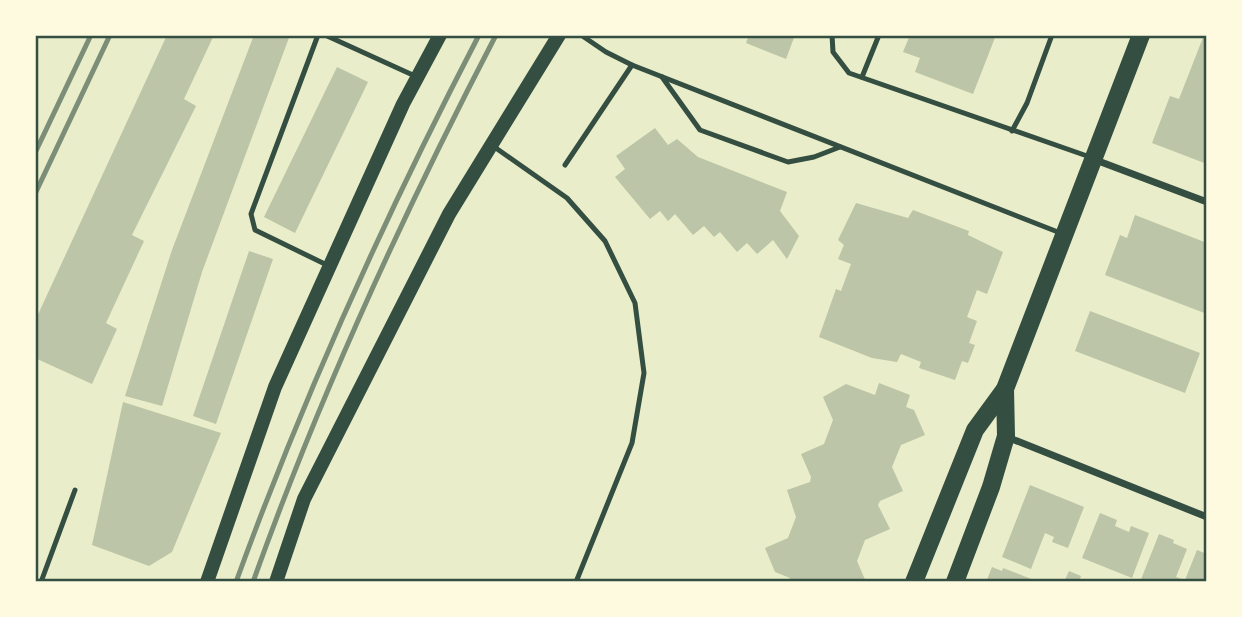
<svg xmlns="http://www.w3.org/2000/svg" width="1242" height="617" font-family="'Nunito Sans',sans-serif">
<rect width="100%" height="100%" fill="#e9edc9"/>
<!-- building -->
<g fill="#bcc5a7">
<polygon points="167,35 214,35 184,99 196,106 132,235 144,241 106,323 117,329 92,384 35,358 35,321"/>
<polygon points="254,35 290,35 202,272 162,406 125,396 172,250"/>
<polygon points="749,35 795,35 786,59 746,43"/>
<polygon points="910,35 996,35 973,94 915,72 920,58 903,52"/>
<polygon points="1204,35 1207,35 1207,164 1152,143 1170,96 1179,99"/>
<polygon points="337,67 368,82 295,233 264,217"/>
<polygon points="655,128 668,145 677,139 698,157 787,192 780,211 799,236 787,259 773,240 757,254 747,243 737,252 720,232 714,237 704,226 693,235 675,214 668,221 660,211 650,219 615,177 625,169 616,156"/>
<polygon points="856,203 908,218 913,210 969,231 968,235 1003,252 987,294 977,290 967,317 977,321 969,343 975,345 968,363 962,361 955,380 919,368 921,362 901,354 897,362 872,358 819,337 836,289 841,291 851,264 838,259 844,245 838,240"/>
<polygon points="1135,215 1207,243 1207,314 1105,275 1120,235 1127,238"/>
<polygon points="249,251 273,259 216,424 193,416"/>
<polygon points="1090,311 1200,353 1185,393 1075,351"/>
<polygon points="879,383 910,395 906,407 914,410 925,435 901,445 892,467 903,491 880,501 878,505 890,529 865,540 857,561 866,582 789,582 790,578 775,572 765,548 788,538 796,517 787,490 810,482 811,477 801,454 824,444 833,420 823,397 846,384 875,395"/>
<polygon points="123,402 221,433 172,552 149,566 92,545"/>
<polygon points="1030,485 1084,507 1068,548 1052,542 1054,537 1045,533 1031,569 1002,557"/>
<polygon points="1100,513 1117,520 1115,526 1129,532 1131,526 1149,533 1132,578 1082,558"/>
<polygon points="1159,534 1174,540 1173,543 1187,549 1176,577 1185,580 1197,550 1207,554 1207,582 1140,582"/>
<polygon points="992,567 1002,571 1003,568 1039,582 986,582"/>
<polygon points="1069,571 1081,576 1079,582 1064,582"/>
</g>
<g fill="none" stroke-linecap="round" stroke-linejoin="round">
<!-- service -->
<g stroke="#344e41" stroke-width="5">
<polyline points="318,35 251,214 255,230 329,266"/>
<polyline points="325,35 415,76"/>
<polyline points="832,35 833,52 849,73 1090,157"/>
<polyline points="632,65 1063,234"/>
<polyline points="662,77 700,130 788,162 814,157 840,147"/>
<polyline points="862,77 879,35"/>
<polyline points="1012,131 1027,103 1052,35"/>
<polyline points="493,146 567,198 605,241 635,303 644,373 632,443 576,582"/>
<polyline points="565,165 632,65 606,52 581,35"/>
<polyline points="41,582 75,490"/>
</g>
<!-- minor -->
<g stroke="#344e41" stroke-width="7">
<polyline points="1093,159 1207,202"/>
<polyline points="1007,437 1207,517"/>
</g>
<!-- secondary -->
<g stroke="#344e41" stroke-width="14">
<polyline points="207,582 275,387 403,104 440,35"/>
<polyline points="276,582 304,499 449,214 559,35"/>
</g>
<!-- primary -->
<g stroke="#344e41" stroke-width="18">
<polyline points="914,582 975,430 1005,389 1141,35"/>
<polyline points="955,582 991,487 1006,436 1005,389"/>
</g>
<!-- rail -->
<g stroke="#7c8e77" stroke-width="5">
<polyline points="35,153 91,35"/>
<polyline points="35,194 110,35"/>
<path d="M236,582C304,395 387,212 479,35"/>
<path d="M253,582C320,394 404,212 496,35"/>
</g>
</g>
<!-- border -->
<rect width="1242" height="617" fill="none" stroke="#fefae0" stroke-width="74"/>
<rect x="37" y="37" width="1168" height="543" fill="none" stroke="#344e41" stroke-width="2.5"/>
</svg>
